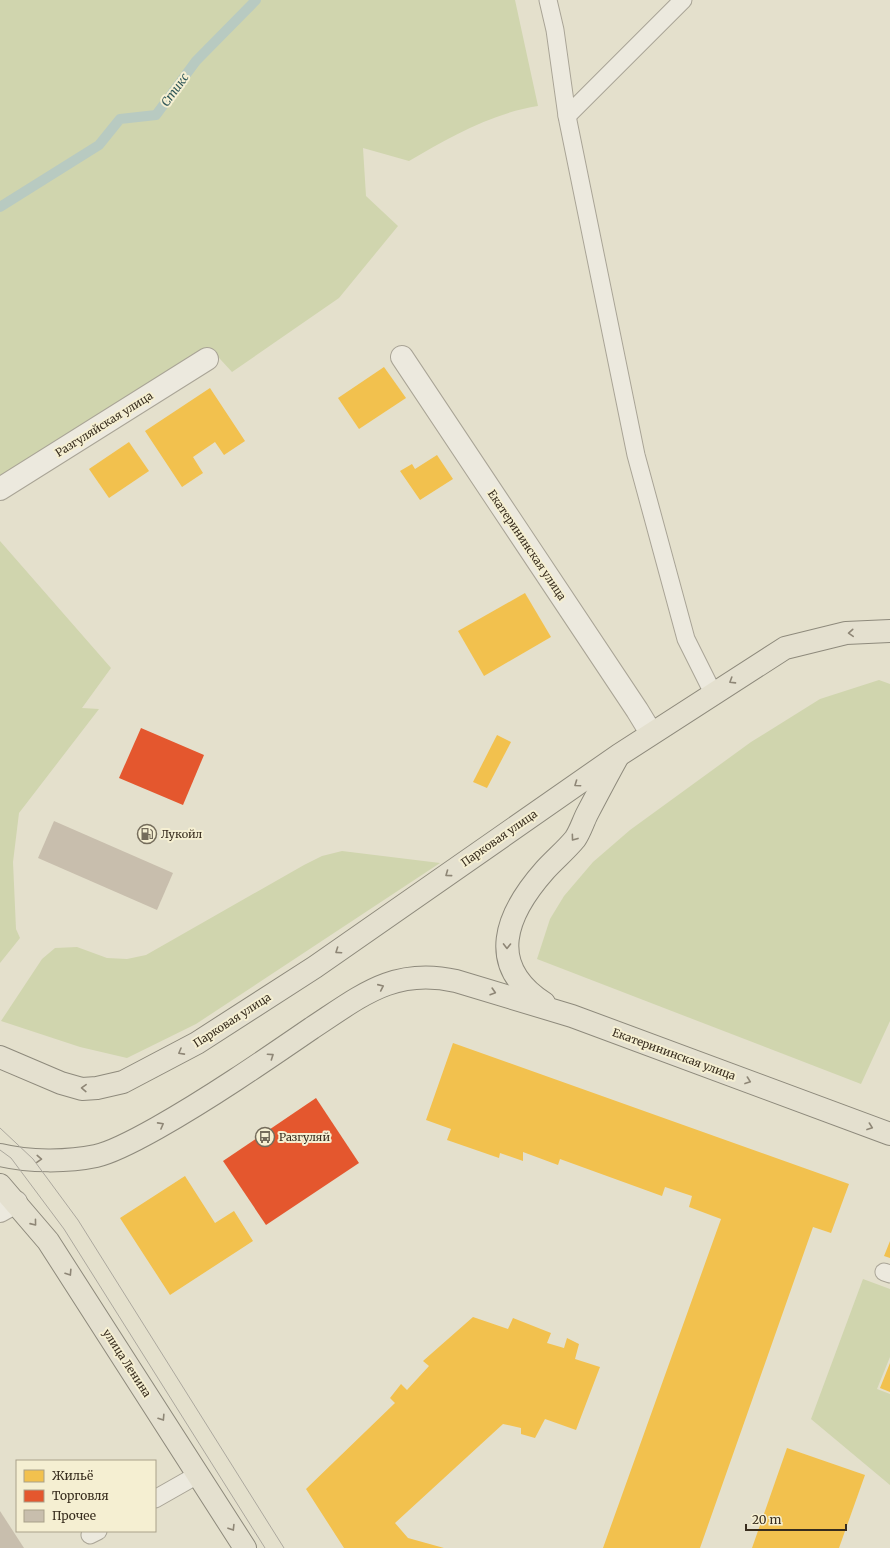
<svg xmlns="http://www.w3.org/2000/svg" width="890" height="1548" font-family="Merriweather,serif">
<rect width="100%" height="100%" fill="#e4e0cc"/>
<!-- green -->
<g fill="#d0d5ae">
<path d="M0,0H515L538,106C492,113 448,138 409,161L363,148L366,196L398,226L339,298L232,372L209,347L0,483Z"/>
<polygon points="0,541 111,668 82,708 99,709 19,813 13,862 16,929 20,938 0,963"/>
<polygon points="879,680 890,684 890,1021 861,1084 537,959 550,919 564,896 593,862 630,830 751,742 820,699"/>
<polygon points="342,851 440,863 196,1024 127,1058 80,1047 1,1021 42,959 55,948 77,947 107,958 127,959 146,955 304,865 322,856"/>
<polygon points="863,1279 890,1289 890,1357 877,1389 890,1394 890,1485 811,1419"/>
</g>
<!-- homes -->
<g fill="#f2c14e">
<polygon points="384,367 406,398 359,429 338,398"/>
<polygon points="210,388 245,441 224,455 215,442 193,457 203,473 182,487 145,431"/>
<polygon points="129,442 149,471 109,498 89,469"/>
<polygon points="437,455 453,479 420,500 400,471 412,464 415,469"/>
<polygon points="525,593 551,637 484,676 458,631"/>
<polygon points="497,735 511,742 487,788 473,782"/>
<polygon points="453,1043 849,1184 831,1233 813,1227 700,1548 603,1548 721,1219 689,1207 692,1196 665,1187 662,1196 560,1159 558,1165 523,1152 523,1161 500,1153 499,1158 447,1140 451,1129 426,1120"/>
<polygon points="185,1176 215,1223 234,1211 253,1241 170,1295 120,1218"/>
<polygon points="890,1241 890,1258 884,1256"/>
<polygon points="473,1317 508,1329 513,1318 551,1333 547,1343 564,1348 567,1338 579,1344 575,1359 600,1367 576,1430 545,1419 535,1438 521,1434 521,1428 503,1424 395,1523 408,1538 444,1548 344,1548 306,1489 395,1403 390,1398 401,1384 407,1390 429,1366 423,1361"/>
<polygon points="890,1363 890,1392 880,1388"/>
<polygon points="787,1448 865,1475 839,1548 752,1548"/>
</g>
<!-- shops -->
<g fill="#e4572e">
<polygon points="141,728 204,755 183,805 119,778"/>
<polygon points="316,1098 359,1163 266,1225 223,1161"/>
</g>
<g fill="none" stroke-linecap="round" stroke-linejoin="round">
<!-- stream -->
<polyline stroke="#b8cac1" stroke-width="10" points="0,207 99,145 120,119 156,115 196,61 256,0"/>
</g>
<!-- building -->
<g fill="#c8bead">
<polygon points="54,821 173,873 157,910 38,858"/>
<polygon points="0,1511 24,1548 0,1548"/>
</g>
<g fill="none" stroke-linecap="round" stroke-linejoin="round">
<!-- service casing -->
<g stroke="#a9a496" stroke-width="19">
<g id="service">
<polyline points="548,0 555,30 567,116 636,455 686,639 713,693"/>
<polyline points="567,116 683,0"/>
<polyline points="884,1272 890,1274"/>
<polyline points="155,1499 199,1474"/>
<polyline points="90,1535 98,1531"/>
</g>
</g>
<!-- minor casing -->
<g stroke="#a9a496" stroke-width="24">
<g id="minor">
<polyline points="402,357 637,710 651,733"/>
<polyline points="0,489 207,359"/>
<polyline points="0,1211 16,1202"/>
</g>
</g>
<!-- primary casing -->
<g stroke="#8e8a7c" stroke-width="24">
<g id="primary">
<path d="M544,1003C485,965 506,914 545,870C555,859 566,850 575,839C580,832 583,822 587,814C597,795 607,776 617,758"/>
<polyline points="0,1057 61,1083 82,1089 97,1088 123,1082 197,1043 315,967 619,755 785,648 846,633 890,631"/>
<path d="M0,1155C28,1162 68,1162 96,1156C114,1152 141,1137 157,1128C210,1098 261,1063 312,1028C361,996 394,967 456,981L572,1016L890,1134"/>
<polyline points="0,1185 48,1241 245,1548"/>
</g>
</g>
<!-- service -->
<use href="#service" stroke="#ece9de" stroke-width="17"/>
<!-- minor -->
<use href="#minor" stroke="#ece9de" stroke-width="22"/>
<!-- primary -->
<use href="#primary" stroke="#e4e0cf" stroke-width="22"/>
<!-- tram -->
<g stroke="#aca89e" stroke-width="1">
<polyline points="0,1128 33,1159 78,1220 284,1548"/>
<polyline points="0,1150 11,1158 64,1229 265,1548"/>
</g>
</g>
<!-- one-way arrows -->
<defs><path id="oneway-chevron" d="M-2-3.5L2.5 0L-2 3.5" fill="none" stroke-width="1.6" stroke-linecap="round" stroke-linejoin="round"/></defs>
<g stroke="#8e8676">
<use href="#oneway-chevron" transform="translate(851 633) rotate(176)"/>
<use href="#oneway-chevron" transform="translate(732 681) rotate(148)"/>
<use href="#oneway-chevron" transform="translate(577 784) rotate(145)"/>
<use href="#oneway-chevron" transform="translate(574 838) rotate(126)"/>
<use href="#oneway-chevron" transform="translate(448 874) rotate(144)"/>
<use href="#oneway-chevron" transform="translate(507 946) rotate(91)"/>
<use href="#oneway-chevron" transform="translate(338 951) rotate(146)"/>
<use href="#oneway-chevron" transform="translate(381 987) rotate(-24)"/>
<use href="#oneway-chevron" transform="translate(493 992) rotate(17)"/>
<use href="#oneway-chevron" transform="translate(181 1052) rotate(151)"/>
<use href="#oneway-chevron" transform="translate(271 1056) rotate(-34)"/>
<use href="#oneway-chevron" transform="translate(748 1081) rotate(20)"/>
<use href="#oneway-chevron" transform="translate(84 1088) rotate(-178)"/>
<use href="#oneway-chevron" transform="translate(161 1125) rotate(-29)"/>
<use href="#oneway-chevron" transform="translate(870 1127) rotate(20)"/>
<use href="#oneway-chevron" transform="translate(39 1159) rotate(3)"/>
<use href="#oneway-chevron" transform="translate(34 1223) rotate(51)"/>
<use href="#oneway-chevron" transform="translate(69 1273) rotate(57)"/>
<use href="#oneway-chevron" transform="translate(162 1418) rotate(57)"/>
<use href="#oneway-chevron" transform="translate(232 1528) rotate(58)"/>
</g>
<!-- icons -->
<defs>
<g id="fuel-ring" transform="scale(1)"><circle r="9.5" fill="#f5efd2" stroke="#746c5b" stroke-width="1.5"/><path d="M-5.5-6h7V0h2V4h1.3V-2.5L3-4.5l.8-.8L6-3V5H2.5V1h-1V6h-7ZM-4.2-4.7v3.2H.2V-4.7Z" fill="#746c5b"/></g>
<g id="bus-ring" transform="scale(1)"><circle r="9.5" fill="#f5efd2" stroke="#746c5b" stroke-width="1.5"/><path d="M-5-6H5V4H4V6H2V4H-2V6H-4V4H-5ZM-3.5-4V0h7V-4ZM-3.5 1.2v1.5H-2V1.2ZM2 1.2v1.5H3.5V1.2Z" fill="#746c5b"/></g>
</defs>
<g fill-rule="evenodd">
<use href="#fuel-ring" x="147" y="834"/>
<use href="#bus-ring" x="265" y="1137"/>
</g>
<g text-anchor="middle" stroke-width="4" stroke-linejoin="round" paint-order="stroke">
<!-- street labels -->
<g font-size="11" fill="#382d1e" stroke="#f5efd2">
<text transform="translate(104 424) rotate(-32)" y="4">Разгуляйская улица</text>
<text transform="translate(527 545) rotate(56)" y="4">Екатерининская улица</text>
<text transform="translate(499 838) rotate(-35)" y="4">Парковая улица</text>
<text transform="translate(232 1020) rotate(-33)" y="4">Парковая улица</text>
<text transform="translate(674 1054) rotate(20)" y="4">Екатерининская улица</text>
<text transform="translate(127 1363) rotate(57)" y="4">улица Ленина</text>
</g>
<!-- poi labels -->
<g font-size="11" fill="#382d1e" stroke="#f5efd2" text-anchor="start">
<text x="161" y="838">Лукойл</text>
<text x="279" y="1141">Разгуляй</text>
</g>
<!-- water labels -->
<g font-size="12" font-style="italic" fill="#2d5557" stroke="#f5efd2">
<text transform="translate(175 90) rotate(-54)" y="4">Стикс</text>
</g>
</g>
<!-- legend -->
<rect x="16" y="1460" width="140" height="72" fill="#f5efd2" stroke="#a9a18a"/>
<rect x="24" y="1470" width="20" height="12" fill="#f2c14e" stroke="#a9a18a"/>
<text x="52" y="1480" font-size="12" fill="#382d1e">Жильё</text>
<rect x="24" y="1490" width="20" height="12" fill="#e4572e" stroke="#a9a18a"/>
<text x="52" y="1500" font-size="12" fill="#382d1e">Торговля</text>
<rect x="24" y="1510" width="20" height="12" fill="#c8bead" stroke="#a9a18a"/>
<text x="52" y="1520" font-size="12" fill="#382d1e">Прочее</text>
<!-- scale -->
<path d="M746 1524v6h100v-6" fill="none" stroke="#382d1e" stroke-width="2"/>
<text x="752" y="1524" font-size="12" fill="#382d1e" stroke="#f5efd2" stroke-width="3" paint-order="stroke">20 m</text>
</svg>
